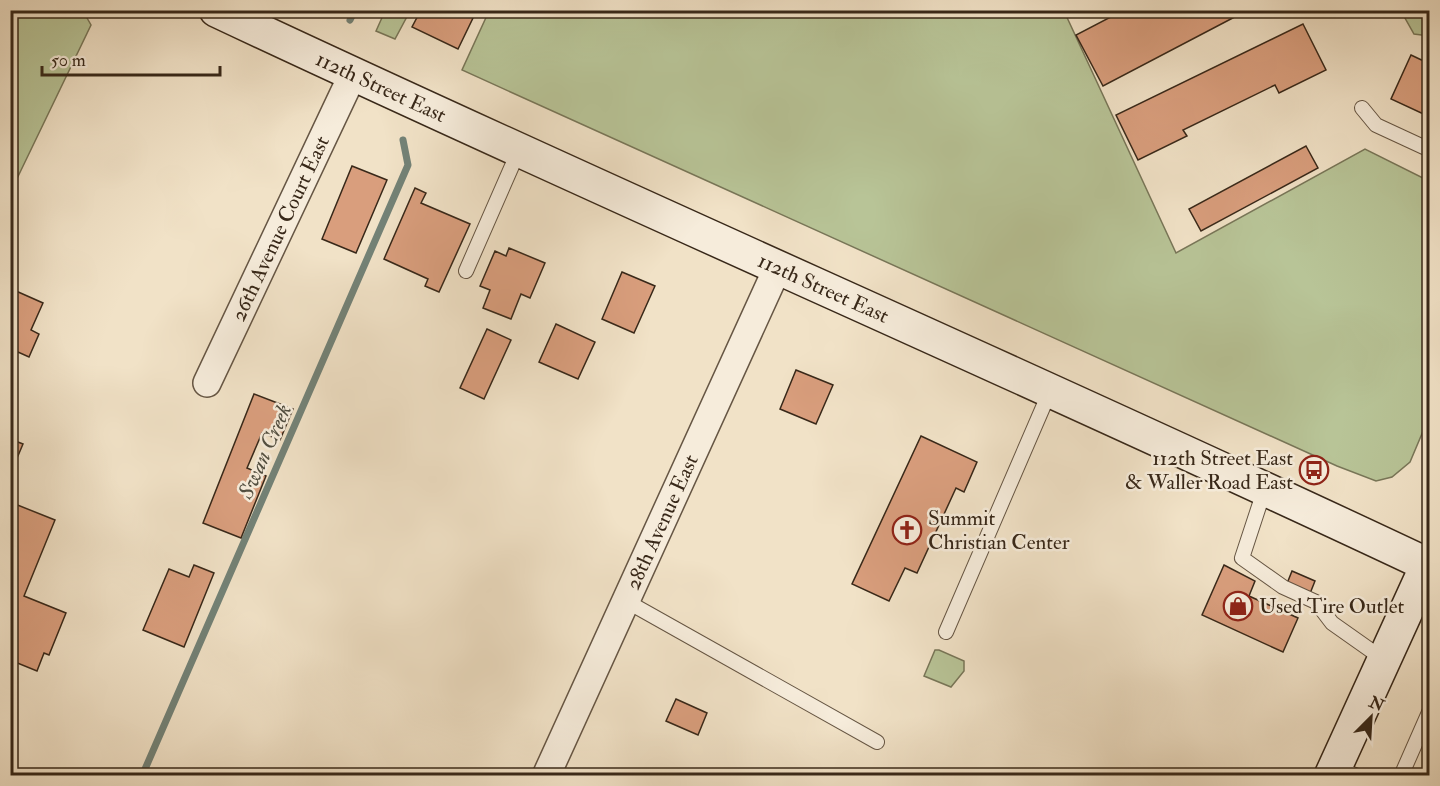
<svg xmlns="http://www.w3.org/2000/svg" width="1440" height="786" font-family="'IM FELL Double Pica',serif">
<rect width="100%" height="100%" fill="#f1e2c7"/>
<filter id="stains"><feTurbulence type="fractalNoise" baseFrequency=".00333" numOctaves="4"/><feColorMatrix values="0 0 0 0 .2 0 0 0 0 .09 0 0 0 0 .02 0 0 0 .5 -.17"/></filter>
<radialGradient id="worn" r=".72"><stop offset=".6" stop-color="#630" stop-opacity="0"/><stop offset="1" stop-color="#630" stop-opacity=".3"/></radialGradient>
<!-- green -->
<g fill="#b8c497" stroke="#787658" stroke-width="1.5">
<polygon points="11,10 83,11 91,25 11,191"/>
<polygon points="385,11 410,11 395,39 376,31"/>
<polygon points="489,11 1064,11 1176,253 1365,149 1429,181 1429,417 1410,462 1392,477 1376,481 1337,466 462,70"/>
<polygon points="1401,11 1429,11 1429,36 1414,34"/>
<polygon points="935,650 939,650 964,661 964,671 951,687 924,676"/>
</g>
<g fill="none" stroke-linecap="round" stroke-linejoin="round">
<!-- stream -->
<g stroke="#738277" stroke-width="7">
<polyline points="350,20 355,10"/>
<polyline points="142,776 408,165 403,140"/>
</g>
</g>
<!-- building -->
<g fill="#d99e7d" stroke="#382819" stroke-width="1.5">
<polygon points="421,10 459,10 473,18 458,49 412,27"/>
<polygon points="1124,10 1128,10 1130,15 1140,10 1248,10 1103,86 1076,35"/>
<polygon points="1303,24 1326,70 1279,93 1275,85 1183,130 1187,136 1138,160 1116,115"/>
<polygon points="1411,55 1430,64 1430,117 1391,99"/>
<polygon points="1306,146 1318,168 1201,231 1189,209"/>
<polygon points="352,166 387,180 356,253 322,239"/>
<polygon points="415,188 426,193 421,203 470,224 439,292 425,286 428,279 384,259"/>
<polygon points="509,248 545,263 530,298 521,294 511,319 483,308 490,290 480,286 495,251 506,256"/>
<polygon points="622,272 655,286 634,333 602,319"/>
<polygon points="16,291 43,303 31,330 39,334 29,357 18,352 10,370 10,304"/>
<polygon points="556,324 595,342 578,379 539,362"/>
<polygon points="487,329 511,340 484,399 460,388"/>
<polygon points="796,370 833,385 816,424 780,409"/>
<polygon points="254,394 293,409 280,440 262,433 247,468 266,476 241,538 203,523"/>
<polygon points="921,436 977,462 964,492 956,488 917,573 905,568 889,601 852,584"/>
<polygon points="10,439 23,444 12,470 10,469"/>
<polygon points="10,502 55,520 24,596 66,613 49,655 44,653 37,671 10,660"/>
<polygon points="194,565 214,573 184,647 143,630 169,569 189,577"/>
<polygon points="1224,565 1255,581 1249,596 1298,618 1283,652 1202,615"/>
<polygon points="1292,571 1315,581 1309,596 1286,586"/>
<polygon points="676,699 707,713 698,735 666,721"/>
<polygon points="737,769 749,774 751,769 764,776 733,776"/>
</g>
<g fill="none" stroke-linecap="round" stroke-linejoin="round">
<!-- lane casing -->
<g stroke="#665644" stroke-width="16">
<g id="lane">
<polyline points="1362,108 1376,125 1430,150"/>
<polyline points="466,271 519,150"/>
<polyline points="1265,488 1242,558 1283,587 1316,602 1332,623 1383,659"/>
<polyline points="626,601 877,742"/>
<polyline points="946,632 1050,391"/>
<polyline points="1335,767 1357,776"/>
<polyline points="1401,776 1430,710"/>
</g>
</g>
<!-- street casing -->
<g stroke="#665644" stroke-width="30">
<g id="street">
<path id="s1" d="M207,383L353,74"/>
<path id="s2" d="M546,776L777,269"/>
</g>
</g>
<!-- secondary casing -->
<g stroke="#382819" stroke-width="36">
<g id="secondary">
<path id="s3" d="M216,10C619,200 1028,376 1430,566"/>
<polyline points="1331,776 1430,559"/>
</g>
</g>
<!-- lane -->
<use href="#lane" stroke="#f6ecdb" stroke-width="14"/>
<!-- street -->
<use href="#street" stroke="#f6ecdb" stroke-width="27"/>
<!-- secondary -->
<use href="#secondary" stroke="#f6ecdb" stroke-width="33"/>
</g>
<!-- icons -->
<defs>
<g id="bus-ring" transform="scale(1.5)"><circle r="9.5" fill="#f6ecdb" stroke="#8f2418" stroke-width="1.5"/><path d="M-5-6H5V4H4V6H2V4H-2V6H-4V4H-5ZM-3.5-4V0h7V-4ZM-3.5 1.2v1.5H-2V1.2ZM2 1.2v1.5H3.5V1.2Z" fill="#8f2418"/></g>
<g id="church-ring" transform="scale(1.5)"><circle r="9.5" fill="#f6ecdb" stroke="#8f2418" stroke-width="1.5"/><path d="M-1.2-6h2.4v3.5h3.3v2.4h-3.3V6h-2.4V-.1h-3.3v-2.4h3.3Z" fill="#8f2418"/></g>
<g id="shop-ring" transform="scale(1.5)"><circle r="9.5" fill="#f6ecdb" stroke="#8f2418" stroke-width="1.5"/><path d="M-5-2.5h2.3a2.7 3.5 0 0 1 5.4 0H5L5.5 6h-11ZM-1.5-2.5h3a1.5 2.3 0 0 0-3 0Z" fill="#8f2418"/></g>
</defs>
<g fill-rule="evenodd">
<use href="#bus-ring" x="1314" y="470"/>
<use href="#church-ring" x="907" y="530"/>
<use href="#shop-ring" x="1238" y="606"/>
</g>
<g text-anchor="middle" stroke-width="5" stroke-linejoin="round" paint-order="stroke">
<!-- street labels -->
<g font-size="21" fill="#382819" stroke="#f6ecdb">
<text dy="7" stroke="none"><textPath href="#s3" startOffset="182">112th Street East</textPath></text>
<text dy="7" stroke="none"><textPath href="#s1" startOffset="171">26th Avenue Court East</textPath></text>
<text dy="7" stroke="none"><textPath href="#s3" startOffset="668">112th Street East</textPath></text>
<text dy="7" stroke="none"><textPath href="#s2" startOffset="279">28th Avenue East</textPath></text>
</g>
<!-- poi labels -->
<g font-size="21" fill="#382819" stroke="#f6ecdb" text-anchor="start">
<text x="1293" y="465" text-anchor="end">112th Street East<tspan x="1293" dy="24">&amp; Waller Road East</tspan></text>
<text x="928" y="525">Summit<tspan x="928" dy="24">Christian Center</tspan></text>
<text x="1259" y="613">Used Tire Outlet</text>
</g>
<!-- water labels -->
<g font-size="22" font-style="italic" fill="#514e40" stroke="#f6ecdb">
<text transform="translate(264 451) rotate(-66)" y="8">Swan Creek</text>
</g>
</g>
<!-- margin -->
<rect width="1440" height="786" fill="none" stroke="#f1e2c7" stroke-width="36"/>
<rect x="12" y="12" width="1416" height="762" fill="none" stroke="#382819" stroke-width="3"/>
<rect x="18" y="18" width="1404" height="750" fill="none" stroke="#382819" stroke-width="1.5"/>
<!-- north arrow -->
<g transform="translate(1371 717) rotate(24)" stroke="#f6ecdb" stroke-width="4.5" paint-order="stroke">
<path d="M0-4.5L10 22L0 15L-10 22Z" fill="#382819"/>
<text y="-9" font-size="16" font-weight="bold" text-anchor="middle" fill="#382819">N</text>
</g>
<!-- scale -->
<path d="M42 66v9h178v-9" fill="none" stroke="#382819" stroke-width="3"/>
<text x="51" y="66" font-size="18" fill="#382819" stroke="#f6ecdb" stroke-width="4.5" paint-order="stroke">50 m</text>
<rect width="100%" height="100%" filter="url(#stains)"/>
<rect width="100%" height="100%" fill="url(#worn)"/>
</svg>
